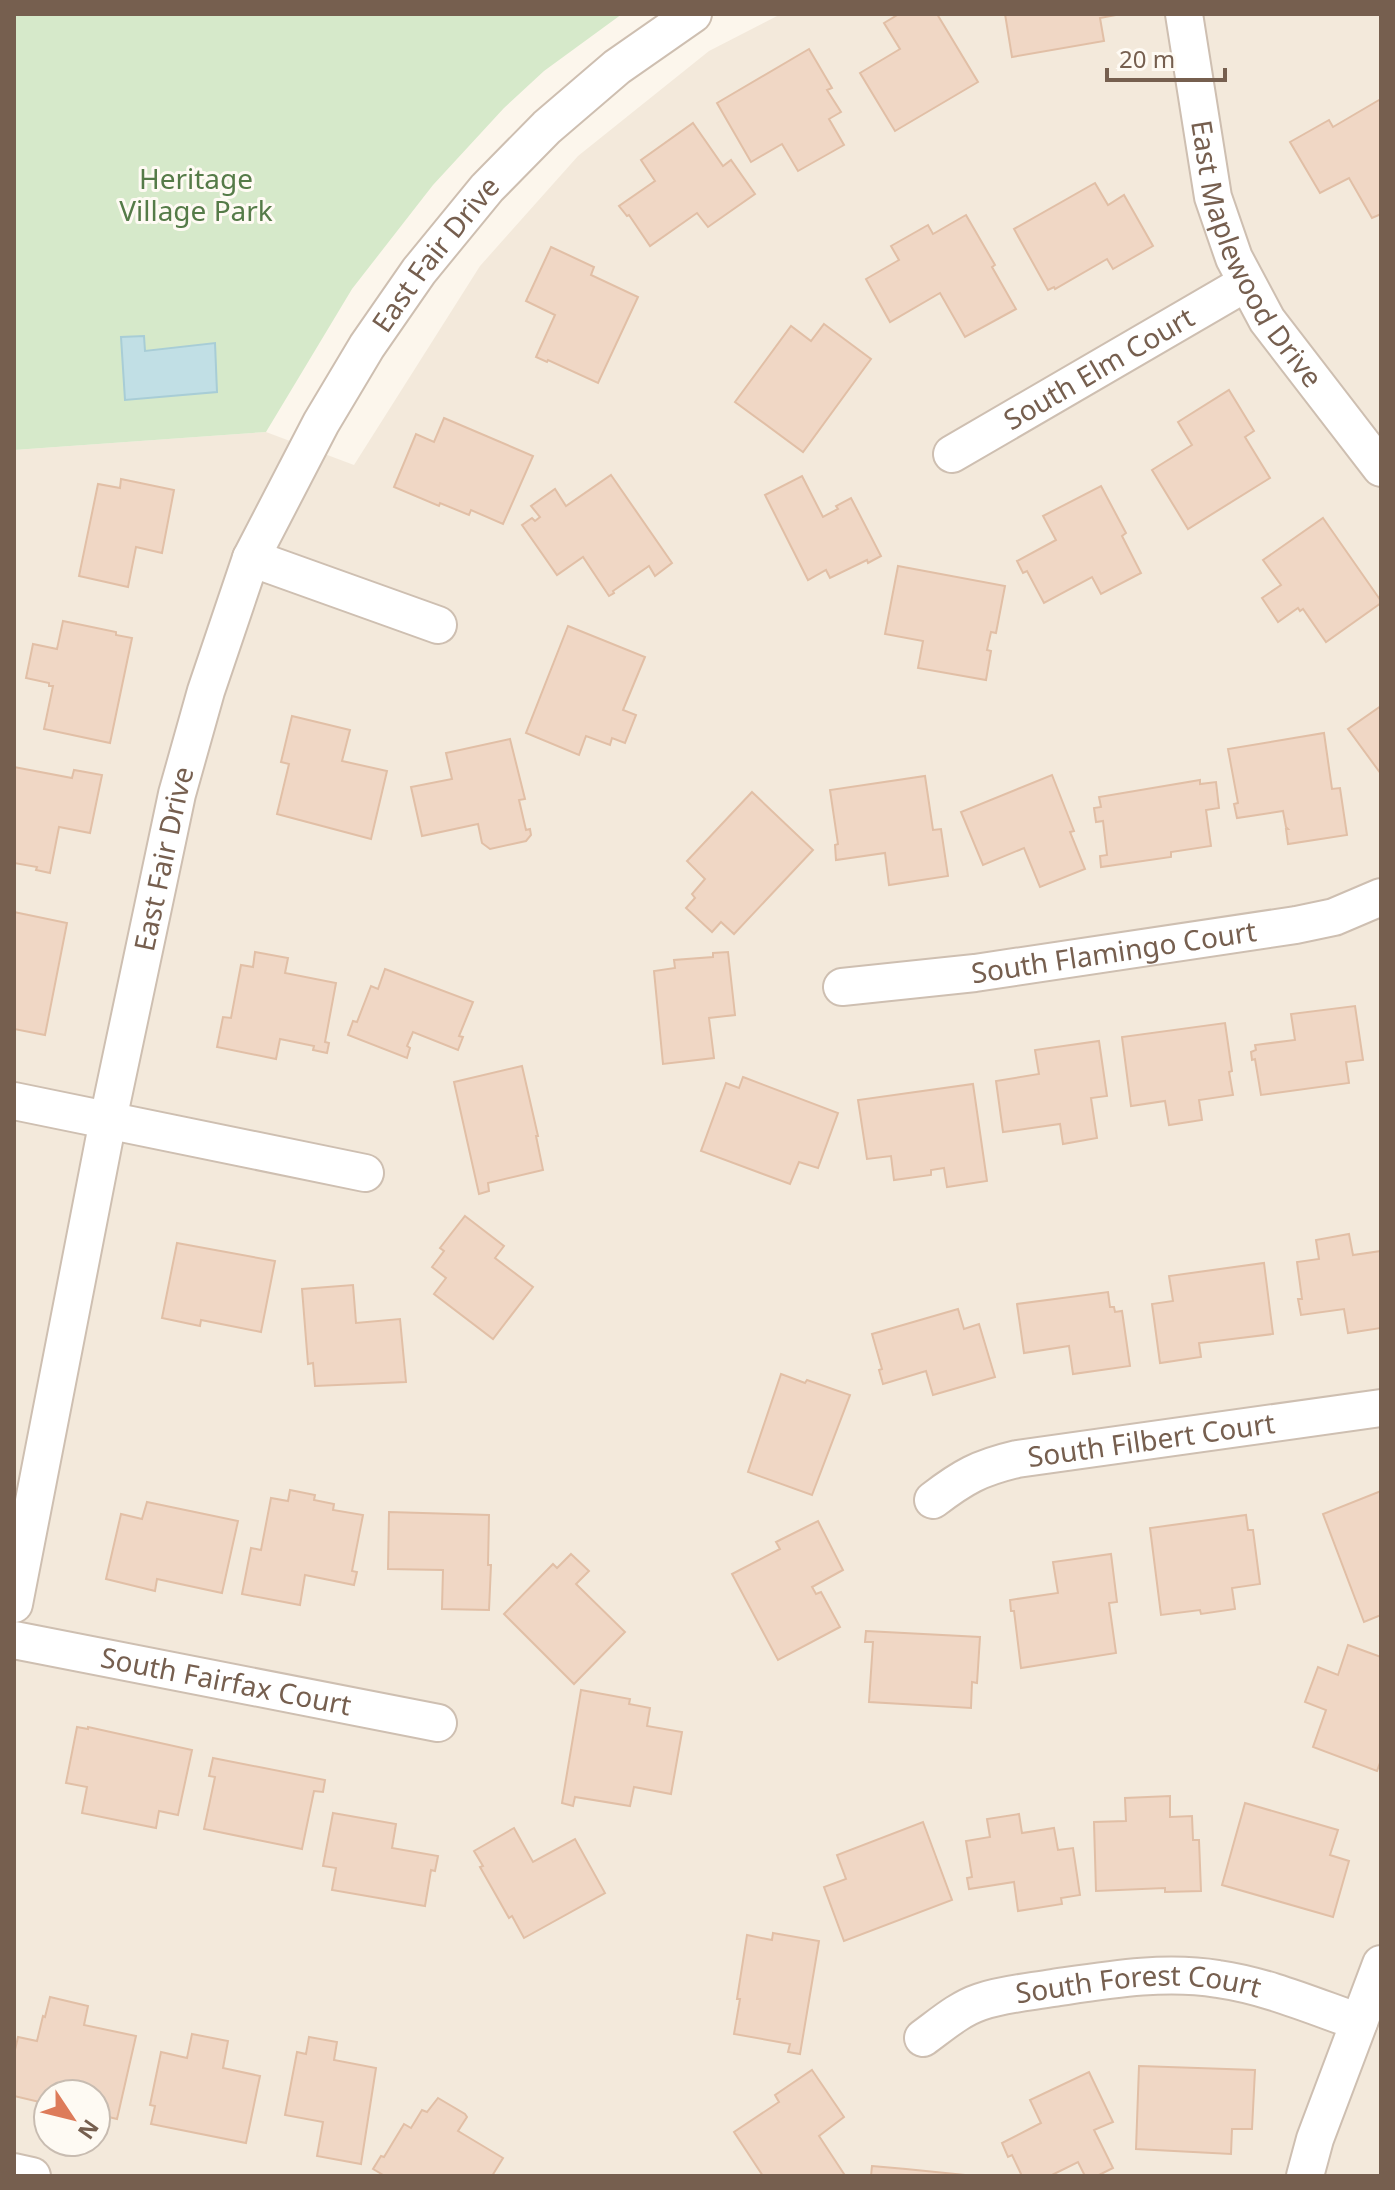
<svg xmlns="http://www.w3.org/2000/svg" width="1395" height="2190" font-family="'Noto Sans',sans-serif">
<rect width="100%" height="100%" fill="#fcf6ec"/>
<!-- residential -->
<path fill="#f3e9db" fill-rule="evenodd" d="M781,14H1381V2176H14V450L266,432L354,465L480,266L578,156L709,51ZM48,2094H96V2142H48Z"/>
<!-- green -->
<polygon fill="#d6e9ca" points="14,14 622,14 544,71 504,108 433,185 352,289 266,432 14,450"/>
<!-- water -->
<polygon fill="#c1dfe5" stroke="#a8cdd6" stroke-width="2" points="144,336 145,351 215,343 217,392 125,400 121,337"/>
<!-- building -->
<g fill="#f0d7c5" stroke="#e1bfa6" stroke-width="2">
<polygon points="899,14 937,14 978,82 895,131 860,73 900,49 884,23"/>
<polygon points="1005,14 1121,14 1100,18 1104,41 1012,57"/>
<polygon points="809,49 832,88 827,90 841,112 829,119 844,145 798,171 782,144 751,162 717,103"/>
<polygon points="1379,100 1381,103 1381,214 1372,218 1349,178 1320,193 1290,142 1329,120 1333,127"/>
<polygon points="693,123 723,166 731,160 755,194 708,227 697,213 650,246 629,215 627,216 619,206 655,181 641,160"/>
<polygon points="1095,183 1108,205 1124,195 1153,246 1113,269 1107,259 1055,289 1054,287 1048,290 1014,229"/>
<polygon points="966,215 995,265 992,267 1016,309 965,337 940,293 890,322 866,279 899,260 891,246 928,225 933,234"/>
<polygon points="551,247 594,267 591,275 638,297 598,383 548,360 547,362 536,357 555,315 526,301"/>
<polygon points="824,324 871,359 803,452 735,402 791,326 811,341"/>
<polygon points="1229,390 1254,431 1245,437 1270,478 1188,529 1152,470 1192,445 1178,422"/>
<polygon points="444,418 533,456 503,524 471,510 469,515 440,503 439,506 394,487 416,434 434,442"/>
<polygon points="611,475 672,563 655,576 649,566 613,591 614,593 609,596 583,557 557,575 522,525 532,518 535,521 540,517 531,506 555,489 566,506"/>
<polygon points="802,476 823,517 838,509 836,506 851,498 881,556 868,563 867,560 830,578 826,570 808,580 765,495"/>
<polygon points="121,479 174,490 162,553 136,547 128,587 79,576 98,484 120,488"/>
<polygon points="1101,486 1126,533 1122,536 1141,573 1101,594 1092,577 1044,603 1027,571 1023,573 1017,561 1056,540 1043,516"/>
<polygon points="1323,518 1381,601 1381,603 1326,642 1303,609 1300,611 1298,608 1278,622 1262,598 1281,585 1263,560"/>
<polygon points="898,566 1005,586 996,633 991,632 987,650 991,651 986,680 918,668 923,641 885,634"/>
<polygon points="63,621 116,632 116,635 132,638 110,743 44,729 53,686 49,686 49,683 26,678 33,644 57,649"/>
<polygon points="568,626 645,657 623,710 636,715 625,743 612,738 610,745 586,736 579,755 526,733"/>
<polygon points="1381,706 1381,774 1348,729"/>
<polygon points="292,716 350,730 342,761 387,771 371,839 277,814 289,764 281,762"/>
<polygon points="1324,733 1332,789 1340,788 1347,835 1288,844 1286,829 1288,829 1286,827 1283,811 1237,818 1234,804 1238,803 1228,749"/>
<polygon points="510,739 525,799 519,800 526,830 530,829 531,835 526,841 490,849 482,843 478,824 422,836 411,787 452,779 446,753"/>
<polygon points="14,767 72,778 74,770 102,775 90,833 59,827 50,873 36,870 37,867 14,863"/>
<polygon points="1052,775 1074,831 1070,832 1085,869 1040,887 1024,848 983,865 961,812"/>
<polygon points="925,776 933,830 941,829 948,876 889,885 885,853 836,860 835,845 838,844 830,790"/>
<polygon points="1200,780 1200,784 1216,782 1219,808 1206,810 1211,846 1171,852 1171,857 1101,867 1100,856 1107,855 1103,821 1096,822 1094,808 1101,807 1099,797"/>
<polygon points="752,792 813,850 734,934 721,922 712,932 686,908 695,898 692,894 705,879 687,861"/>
<polygon points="14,912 67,923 45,1035 14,1029"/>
<polygon points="255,952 288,958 285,973 336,983 325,1042 329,1043 327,1053 313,1050 314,1046 280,1039 276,1059 217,1047 223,1017 231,1018 241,965 253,967"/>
<polygon points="728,952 735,1015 709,1018 714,1058 663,1064 654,971 675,968 674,960 713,957 713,953"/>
<polygon points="385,969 473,1002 459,1036 463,1037 458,1050 413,1032 407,1046 410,1048 407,1058 348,1035 353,1021 357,1022 371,986 378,989"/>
<polygon points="1355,1006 1363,1060 1346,1062 1349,1083 1261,1095 1255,1059 1252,1060 1251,1052 1256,1050 1255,1045 1295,1040 1291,1014"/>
<polygon points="1225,1023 1232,1071 1229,1072 1233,1095 1199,1100 1202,1120 1169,1125 1165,1101 1131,1106 1122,1037"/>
<polygon points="1099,1041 1107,1096 1091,1098 1097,1138 1063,1144 1060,1124 1003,1132 996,1081 1039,1074 1035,1050"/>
<polygon points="522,1066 538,1136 536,1136 543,1170 488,1183 489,1191 479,1194 454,1082"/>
<polygon points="743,1077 838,1113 818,1168 799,1162 790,1184 701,1151 726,1083 739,1088"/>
<polygon points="973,1084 987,1181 947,1187 944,1168 931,1170 931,1175 894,1180 891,1156 867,1159 858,1100"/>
<polygon points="465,1216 504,1246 495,1258 533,1287 493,1339 434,1294 446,1278 432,1267 444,1251 440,1248"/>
<polygon points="1349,1234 1353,1255 1381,1251 1381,1328 1348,1333 1344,1309 1301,1315 1298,1299 1302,1299 1297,1262 1319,1259 1316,1240"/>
<polygon points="177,1243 275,1261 261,1332 201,1320 200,1326 162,1318"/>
<polygon points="1264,1263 1273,1334 1199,1343 1201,1357 1160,1363 1152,1304 1173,1301 1169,1276"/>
<polygon points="353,1285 356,1323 400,1319 406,1382 315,1386 313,1363 308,1364 302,1289"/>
<polygon points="1108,1292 1110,1307 1114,1307 1115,1312 1122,1311 1130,1366 1073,1374 1069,1346 1024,1353 1017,1304"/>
<polygon points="958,1309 964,1329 979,1324 995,1377 933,1395 926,1371 883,1384 879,1370 882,1369 872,1334"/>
<polygon points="781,1374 805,1383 807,1380 850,1395 812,1495 748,1472"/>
<polygon points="290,1490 315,1495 314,1500 334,1504 333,1510 363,1515 352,1571 357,1572 354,1585 305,1575 300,1605 242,1594 251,1548 261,1550 271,1498 288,1501"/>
<polygon points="1381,1491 1381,1615 1364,1622 1323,1514"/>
<polygon points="147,1502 238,1521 222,1593 157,1579 155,1591 106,1579 121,1514 142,1519"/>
<polygon points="389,1512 489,1515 488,1565 491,1565 489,1610 442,1609 443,1570 388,1569"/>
<polygon points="1246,1515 1248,1530 1253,1530 1260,1584 1232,1588 1235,1609 1201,1614 1200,1610 1161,1615 1150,1528"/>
<polygon points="818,1521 843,1570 812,1587 816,1594 821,1592 840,1627 778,1660 732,1574 780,1549 776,1542"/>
<polygon points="571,1554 589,1571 576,1584 625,1632 574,1684 504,1614 553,1564 557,1568"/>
<polygon points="1111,1554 1117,1602 1109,1603 1116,1653 1021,1668 1014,1611 1011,1611 1010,1600 1058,1593 1053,1562"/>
<polygon points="866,1631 980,1637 977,1683 972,1682 971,1708 869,1702 873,1642 865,1642"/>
<polygon points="1348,1645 1381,1657 1381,1760 1377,1771 1313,1747 1326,1710 1305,1702 1318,1667 1338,1675"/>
<polygon points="581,1690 630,1699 629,1704 650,1708 647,1726 682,1732 671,1794 634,1787 630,1806 575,1797 573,1806 562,1803"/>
<polygon points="77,1727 88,1729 88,1727 192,1750 178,1815 159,1811 156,1828 82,1813 87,1787 66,1783"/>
<polygon points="213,1758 325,1780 323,1792 314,1791 302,1849 204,1829 215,1777 209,1776"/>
<polygon points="1170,1796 1170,1817 1192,1816 1193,1840 1199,1840 1201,1891 1165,1892 1165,1888 1096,1891 1094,1822 1126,1821 1125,1798"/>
<polygon points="1245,1803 1338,1830 1330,1855 1349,1861 1333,1917 1222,1885"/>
<polygon points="333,1813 396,1824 392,1848 438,1856 435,1871 431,1870 425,1906 332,1890 336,1868 323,1866"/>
<polygon points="1019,1814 1022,1833 1054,1828 1058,1850 1073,1848 1080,1895 1061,1898 1062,1904 1018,1911 1014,1882 969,1889 967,1878 972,1877 966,1841 990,1837 987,1819"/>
<polygon points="923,1822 952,1900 844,1941 824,1887 846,1879 837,1855"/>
<polygon points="514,1828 533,1862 575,1839 605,1893 524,1938 512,1916 509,1918 480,1867 483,1866 474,1851"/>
<polygon points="773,1933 819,1941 800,2054 788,2052 790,2044 734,2034 740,1999 737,1999 747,1935 772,1940"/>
<polygon points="50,1997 88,2006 84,2025 136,2036 117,2119 96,2114 96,2094 48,2094 48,2104 14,2096 14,2054 18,2037 37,2041 43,2016 45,2017"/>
<polygon points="192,2034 228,2041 223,2068 260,2076 246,2143 151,2124 155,2106 150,2105 161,2052 187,2058"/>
<polygon points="309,2037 337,2042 334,2060 376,2068 361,2164 317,2156 323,2122 285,2115 297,2052 306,2054"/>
<polygon points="1139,2066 1255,2070 1252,2129 1232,2129 1231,2154 1136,2149"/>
<polygon points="812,2070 844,2117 819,2136 844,2174 841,2176 763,2176 734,2132 779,2102 775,2095"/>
<polygon points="1089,2072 1113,2122 1094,2130 1113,2168 1097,2176 1085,2176 1078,2162 1050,2176 1022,2176 1012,2155 1008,2157 1002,2143 1041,2123 1030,2100"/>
<polygon points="438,2098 465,2114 467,2117 458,2131 503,2158 492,2176 385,2176 373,2169 381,2156 384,2157 404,2124 411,2128 422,2110 427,2112"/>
<polygon points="872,2166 906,2169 975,2176 871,2176"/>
</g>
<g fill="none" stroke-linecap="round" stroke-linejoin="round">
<!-- street casing -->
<g stroke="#cebfb1" stroke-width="40">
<g id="street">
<path id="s1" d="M1184,14L1213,197L1234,258L1267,320L1381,468"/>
<path id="s2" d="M952,454L1246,283"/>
<polyline points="251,558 438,625"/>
<path id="s3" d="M842,987L975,973L1296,925L1334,917L1381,897"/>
<polyline points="14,1101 365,1173"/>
<path id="s4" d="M933,1500C963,1477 979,1468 1017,1459L1381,1408"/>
<path id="s5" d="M14,1604L108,1120L177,794L206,691L251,558L321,423L367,346L419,271L487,188L547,127L617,67L693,14"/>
<path id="s6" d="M14,1640L438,1723"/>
<path id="s7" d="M923,2038C941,2025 959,2009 980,2002C1003,1994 1029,1992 1053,1988C1107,1980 1164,1970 1218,1979C1267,1986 1313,2006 1359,2022"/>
<polyline points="14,2172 32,2176"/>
<polyline points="1305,2176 1315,2139 1381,1964"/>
</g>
</g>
<!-- street -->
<use href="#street" stroke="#fff" stroke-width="36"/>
</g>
<g text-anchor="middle" stroke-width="6" stroke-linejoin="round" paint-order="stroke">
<!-- park labels -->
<g font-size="28" fill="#557b48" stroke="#fefaf3">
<text x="196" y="189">Heritage<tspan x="196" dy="32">Village Park</tspan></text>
</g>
<!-- street labels -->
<g font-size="28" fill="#765f4f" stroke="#fefaf3">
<text dy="10" stroke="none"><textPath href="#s1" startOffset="254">East Maplewood Drive</textPath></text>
<text dy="10" stroke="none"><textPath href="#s5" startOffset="1430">East Fair Drive</textPath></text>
<text dy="10" stroke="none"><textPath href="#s2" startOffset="170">South Elm Court</textPath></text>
<text dy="10" stroke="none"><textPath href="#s5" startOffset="760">East Fair Drive</textPath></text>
<text dy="10" stroke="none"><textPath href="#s3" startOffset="274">South Flamingo Court</textPath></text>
<text dy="10" stroke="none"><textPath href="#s4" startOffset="230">South Filbert Court</textPath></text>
<text dy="10" stroke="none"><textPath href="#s6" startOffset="216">South Fairfax Court</textPath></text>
<text dy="10" stroke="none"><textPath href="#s7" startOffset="228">South Forest Court</textPath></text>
</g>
</g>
<!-- border -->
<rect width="1395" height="2190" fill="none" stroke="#765f4f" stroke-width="32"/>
<!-- north arrow -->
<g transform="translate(72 2118) rotate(125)"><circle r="38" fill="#fefaf3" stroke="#c8bcb1" stroke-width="2"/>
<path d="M0-6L14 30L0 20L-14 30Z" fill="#dd7b5a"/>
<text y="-12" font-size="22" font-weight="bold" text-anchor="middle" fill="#765f4f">N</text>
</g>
<!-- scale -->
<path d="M1107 68v12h118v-12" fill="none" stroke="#765f4f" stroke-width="4"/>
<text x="1119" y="68" font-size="24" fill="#765f4f" stroke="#fefaf3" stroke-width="6" paint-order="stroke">20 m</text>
</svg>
